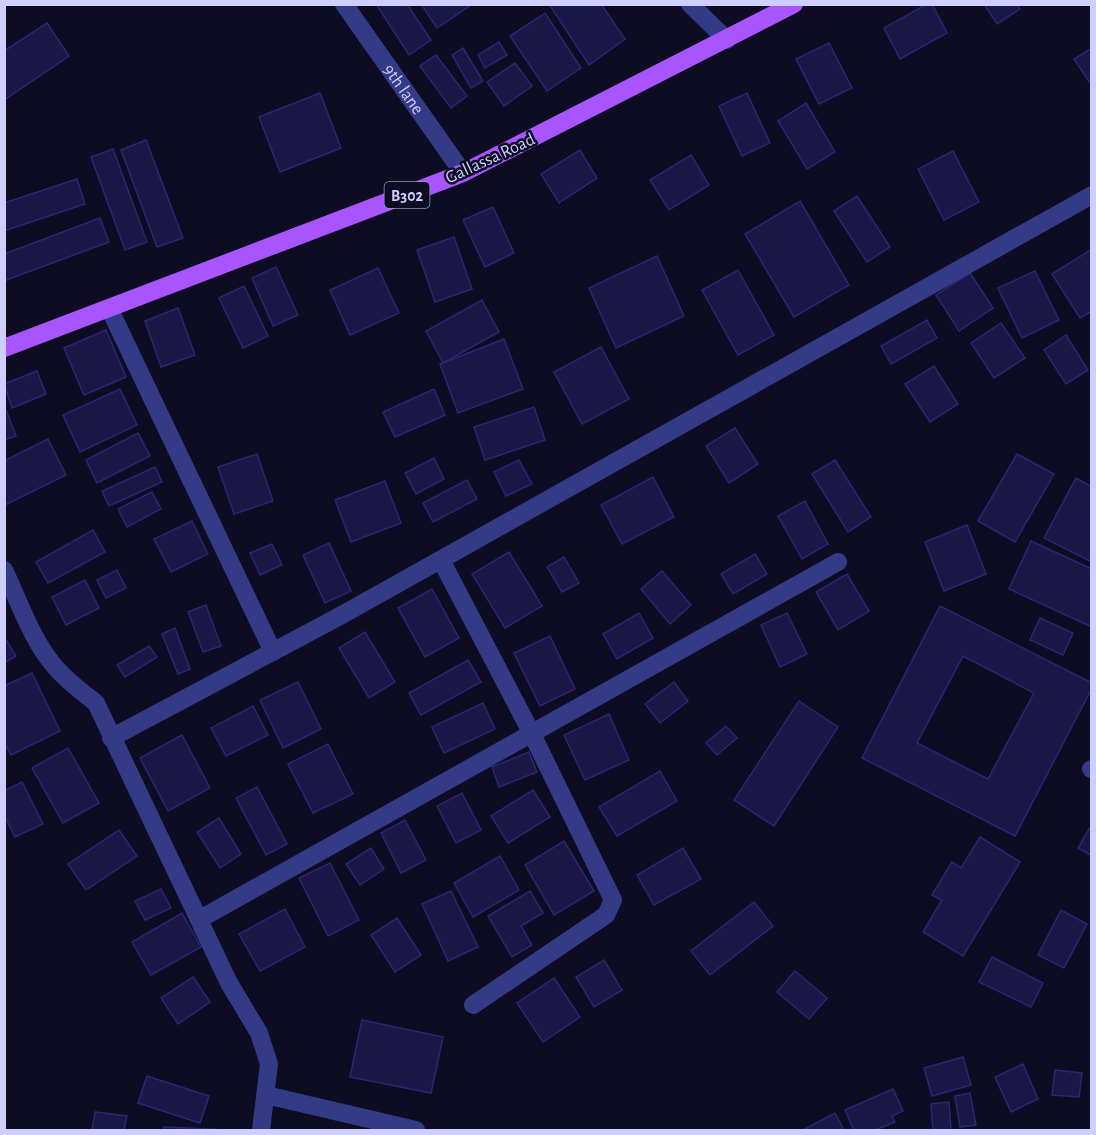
<svg xmlns="http://www.w3.org/2000/svg" width="1096" height="1135" font-family="'Alegreya Sans',sans-serif">
<rect width="100%" height="100%" fill="#0d0c23"/>
<!-- building -->
<g fill="#1a1646" stroke="#2b2673" stroke-width="1.5" fill-rule="evenodd">
<polygon points="376,4 407,4 431,40 409,55"/>
<polygon points="421,4 471,4 471,5 437,28"/>
<polygon points="549,4 601,4 625,39 589,65"/>
<polygon points="927,4 932,4 947,33 900,59 884,28"/>
<polygon points="984,4 1017,4 1020,9 997,24"/>
<polygon points="545,13 581,68 547,91 510,36"/>
<polygon points="47,23 69,56 4,100 4,51"/>
<polygon points="499,42 507,55 485,68 478,55"/>
<polygon points="829,43 852,88 819,104 796,59"/>
<polygon points="463,48 483,81 471,88 452,55"/>
<polygon points="1092,48 1092,86 1074,59"/>
<polygon points="436,55 467,96 451,108 420,66"/>
<polygon points="515,63 532,86 504,106 487,82"/>
<polygon points="320,93 341,148 280,172 259,117"/>
<polygon points="747,93 770,143 742,156 719,106"/>
<polygon points="806,103 835,152 807,169 778,121"/>
<polygon points="146,140 183,238 157,247 121,150"/>
<polygon points="113,149 147,242 125,250 91,157"/>
<polygon points="580,150 597,178 559,203 541,174"/>
<polygon points="953,151 979,202 944,220 918,169"/>
<polygon points="691,155 709,185 669,210 650,180"/>
<polygon points="77,179 85,204 4,231 4,203"/>
<polygon points="857,196 890,247 867,262 834,211"/>
<polygon points="800,201 849,285 794,317 745,234"/>
<polygon points="493,207 514,253 485,267 463,220"/>
<polygon points="100,218 109,242 4,281 4,254"/>
<polygon points="454,237 472,289 435,302 417,250"/>
<polygon points="1092,249 1092,311 1080,318 1052,274"/>
<polygon points="657,256 684,316 616,348 589,288"/>
<polygon points="276,267 298,315 273,326 252,278"/>
<polygon points="378,268 399,313 350,335 330,290"/>
<polygon points="738,270 774,335 738,355 702,290"/>
<polygon points="1035,271 1059,320 1022,338 998,288"/>
<polygon points="970,273 993,308 959,331 936,295"/>
<polygon points="244,286 268,336 243,348 219,298"/>
<polygon points="482,300 499,332 443,363 426,331"/>
<polygon points="178,308 195,355 161,367 145,321"/>
<polygon points="927,320 937,338 891,364 881,346"/>
<polygon points="1001,323 1025,358 994,378 971,343"/>
<polygon points="106,330 126,377 84,395 64,348"/>
<polygon points="1066,335 1088,370 1066,384 1044,350"/>
<polygon points="504,339 523,389 458,413 440,364"/>
<polygon points="601,347 629,399 582,424 554,372"/>
<polygon points="934,366 958,404 930,422 905,384"/>
<polygon points="37,371 46,394 12,408 4,384"/>
<polygon points="120,389 137,425 80,452 63,415"/>
<polygon points="434,389 445,415 395,437 383,412"/>
<polygon points="534,407 545,440 485,460 474,427"/>
<polygon points="6,410 16,436 4,440 4,411"/>
<polygon points="735,428 758,464 729,483 706,446"/>
<polygon points="138,433 150,456 97,483 86,460"/>
<polygon points="48,439 66,475 7,504 4,498 4,461"/>
<polygon points="257,454 273,501 234,514 218,467"/>
<polygon points="1017,454 1054,474 1015,542 978,521"/>
<polygon points="434,458 444,479 416,494 405,473"/>
<polygon points="519,460 532,484 506,496 494,472"/>
<polygon points="835,460 871,517 848,532 812,474"/>
<polygon points="155,467 162,482 109,506 102,491"/>
<polygon points="653,477 674,517 622,544 601,505"/>
<polygon points="1076,478 1092,487 1092,562 1044,538"/>
<polygon points="467,480 477,499 433,522 423,503"/>
<polygon points="385,481 401,523 351,542 335,500"/>
<polygon points="152,492 161,509 127,527 118,509"/>
<polygon points="805,501 828,544 802,559 778,516"/>
<polygon points="192,521 208,554 171,572 154,539"/>
<polygon points="967,525 986,574 944,591 925,542"/>
<polygon points="93,530 105,552 48,583 36,562"/>
<polygon points="1031,541 1092,569 1092,627 1009,589"/>
<polygon points="329,543 351,591 325,603 303,555"/>
<polygon points="272,544 282,565 260,575 250,553"/>
<polygon points="509,552 542,606 505,628 472,574"/>
<polygon points="755,554 767,574 733,594 721,574"/>
<polygon points="564,557 579,583 562,592 547,567"/>
<polygon points="117,570 126,588 106,598 97,580"/>
<polygon points="662,571 691,605 670,624 641,589"/>
<polygon points="847,574 869,611 838,630 816,592"/>
<polygon points="85,580 99,608 66,625 52,597"/>
<polygon points="432,589 459,638 425,657 398,608"/>
<polygon points="206,605 221,646 203,652 188,612"/>
<path d="M940,606L1092,683V688L1015,836L862,758ZM963,656L1034,693L988,779L917,743Z"/>
<polygon points="639,613 653,638 617,659 603,634"/>
<polygon points="787,613 807,654 780,667 761,625"/>
<polygon points="1040,618 1073,633 1063,655 1030,640"/>
<polygon points="175,628 190,669 178,674 162,634"/>
<polygon points="365,632 395,682 369,698 339,648"/>
<polygon points="550,636 575,689 540,706 514,653"/>
<polygon points="4,637 16,656 4,663"/>
<polygon points="149,646 157,657 125,677 117,665"/>
<polygon points="468,660 481,682 421,715 409,693"/>
<polygon points="32,673 60,731 11,755 4,742 4,686"/>
<polygon points="298,682 321,729 283,748 260,700"/>
<polygon points="674,682 688,701 660,723 645,704"/>
<polygon points="799,701 838,727 774,826 734,800"/>
<polygon points="483,703 495,729 444,753 432,727"/>
<polygon points="253,706 268,735 226,756 211,728"/>
<polygon points="609,714 629,760 585,780 564,735"/>
<polygon points="726,726 737,738 717,755 706,743"/>
<polygon points="182,735 210,788 168,811 140,758"/>
<polygon points="328,744 353,794 313,813 288,764"/>
<polygon points="68,748 99,803 63,823 32,768"/>
<polygon points="529,752 537,772 499,787 492,767"/>
<polygon points="660,771 677,801 617,836 599,807"/>
<polygon points="22,782 43,824 15,837 4,815 4,791"/>
<polygon points="257,787 287,844 266,855 236,798"/>
<polygon points="533,790 550,817 508,843 491,816"/>
<polygon points="462,793 481,830 456,843 437,806"/>
<polygon points="219,818 241,854 220,868 197,832"/>
<polygon points="405,820 426,860 401,873 381,833"/>
<polygon points="1092,824 1092,856 1078,848"/>
<polygon points="119,830 137,856 86,890 68,864"/>
<polygon points="980,837 1020,862 963,956 923,932 942,900 932,895 952,862 961,868"/>
<polygon points="564,841 594,891 554,915 525,865"/>
<polygon points="371,848 384,869 360,885 346,864"/>
<polygon points="683,848 701,879 654,905 637,875"/>
<polygon points="500,856 519,890 473,917 454,883"/>
<polygon points="330,863 359,920 328,936 299,878"/>
<polygon points="161,889 171,908 145,920 135,901"/>
<polygon points="451,891 478,947 448,961 422,904"/>
<polygon points="530,891 543,913 521,926 532,945 512,957 488,916"/>
<polygon points="754,902 773,926 710,975 691,951"/>
<polygon points="285,909 305,947 260,971 239,934"/>
<polygon points="1061,910 1087,924 1064,968 1038,955"/>
<polygon points="182,913 201,947 151,975 132,942"/>
<polygon points="397,918 421,955 395,972 371,935"/>
<polygon points="992,957 1043,983 1031,1007 979,982"/>
<polygon points="604,960 622,990 594,1007 576,977"/>
<polygon points="795,971 827,998 809,1019 777,992"/>
<polygon points="193,977 210,1002 178,1024 161,998"/>
<polygon points="554,978 580,1017 543,1042 517,1003"/>
<polygon points="362,1020 443,1037 431,1093 350,1077"/>
<polygon points="963,1057 971,1085 932,1096 924,1068"/>
<polygon points="1023,1064 1038,1099 1011,1112 995,1077"/>
<polygon points="1055,1070 1082,1073 1079,1097 1052,1095"/>
<polygon points="147,1076 209,1096 200,1123 138,1103"/>
<polygon points="893,1089 903,1111 892,1116 895,1122 875,1130 854,1130 845,1110"/>
<polygon points="970,1093 976,1125 960,1127 955,1096"/>
<polygon points="949,1102 951,1130 933,1130 931,1104"/>
<polygon points="95,1112 127,1116 124,1130 92,1130"/>
<polygon points="835,1113 844,1130 803,1130"/>
<polygon points="164,1127 230,1130 164,1130"/>
</g>
<g fill="none" stroke-linecap="round" stroke-linejoin="round">
<!-- street -->
<g stroke="#333b86" stroke-width="18">
<path id="s1" d="M344,4L463,173"/>
<polyline points="690,4 727,40"/>
<polyline points="110,310 273,652"/>
<polyline points="441,560 532,734 613,900 606,915 473,1005"/>
<path d="M4,570C18,599 29,632 48,658C61,676 78,689 96,703L229,983L259,1033L269,1064L261,1130"/>
<polyline points="111,738 340,616 1092,195"/>
<polyline points="1091,769 1092,769"/>
<polyline points="200,919 838,562"/>
<polyline points="266,1095 416,1130"/>
</g>
<!-- primary -->
<polyline stroke="#a955ff" stroke-width="18" points="4,348 463,173 794,4"/>
</g>
<g text-anchor="middle" stroke-width="5" stroke-linejoin="round" paint-order="stroke">
<!-- shield labels -->
<rect fill="#0d0c23" stroke="#9494bd" stroke-width="1.5" x="384.5" y="182" width="45" height="26" rx="4.5"/>
<g font-size="16" font-weight="bold" fill="#cecfff">
<text x="407" y="201">B302</text>
</g>
<!-- street labels -->
<g font-size="18" fill="#cecfff" stroke="#0d0c23">
<text dy="6" stroke="none"><textPath href="#s1" startOffset="104">9th lane</textPath></text>
<text transform="translate(490 158) rotate(-25)" y="6">Gallassa Road</text>
</g>
</g>
<!-- border -->
<rect width="1096" height="1135" fill="none" stroke="#cecfff" stroke-width="12"/>
</svg>
